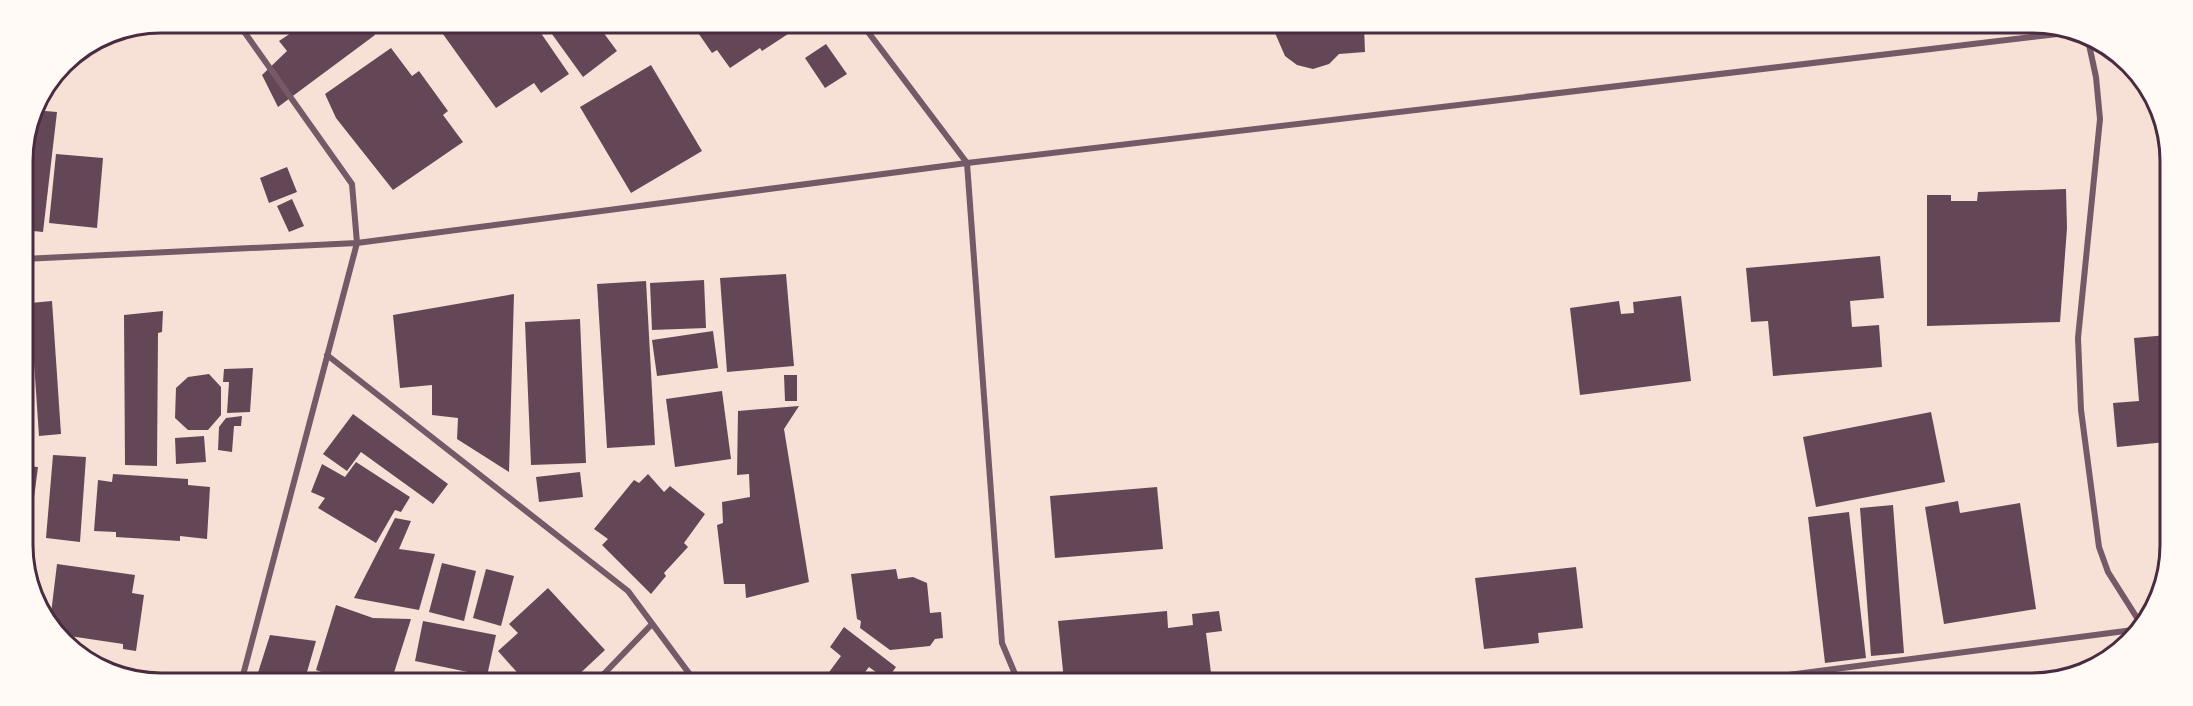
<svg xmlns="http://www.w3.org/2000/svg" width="2193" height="706" font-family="Literata,serif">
<rect width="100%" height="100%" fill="#f7e1d7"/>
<!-- building -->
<g fill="#644757">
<polygon points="306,23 367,23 375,35 278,107 262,75 287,51 279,41"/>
<polygon points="435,23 534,23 569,74 541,93 534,83 496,108"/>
<polygon points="544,23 597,24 617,51 583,77"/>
<polygon points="692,24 782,24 788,34 762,51 760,48 730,68 717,50 712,53"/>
<polygon points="1282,25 1364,26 1365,52 1339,54 1329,64 1313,69 1297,65 1285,56 1275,33 1275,28 1282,28"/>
<polygon points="1388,26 1460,26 1460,27 1389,34"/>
<polygon points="826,44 847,74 825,88 805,58"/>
<polygon points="391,48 412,76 419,71 448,111 443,115 463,142 393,190 336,118 325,94"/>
<polygon points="651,65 702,151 631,193 580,107"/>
<polygon points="33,110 57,112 43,232 23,230 23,152"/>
<polygon points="56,154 103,158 97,228 49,223"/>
<polygon points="287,167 297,192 269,203 260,178"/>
<polygon points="2066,189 2067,228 2060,322 1927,326 1927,195 1951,195 1951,201 1977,201 1978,192"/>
<polygon points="292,199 304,226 289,232 277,206"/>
<polygon points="1880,256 1884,298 1850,301 1852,327 1879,325 1882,367 1773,376 1768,321 1751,322 1746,268"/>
<polygon points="786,274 794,366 727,372 720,278"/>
<polygon points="704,280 706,328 652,330 650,283"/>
<polygon points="646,281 655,445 607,448 597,284"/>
<polygon points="514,294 509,472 457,439 458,418 432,415 432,385 400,388 393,315"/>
<polygon points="1681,296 1691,381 1580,395 1570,308 1619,301 1621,314 1634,313 1633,302"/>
<polygon points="52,301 61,434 39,436 30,303"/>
<polygon points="163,311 162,332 158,333 157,466 125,465 124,315"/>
<polygon points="580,319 586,463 531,465 525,322"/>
<polygon points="713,331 718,368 657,376 652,340"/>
<polygon points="2167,335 2166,442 2117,447 2113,403 2139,401 2134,338"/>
<polygon points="253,368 250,412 227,413 229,382 223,382 224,369"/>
<polygon points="209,374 221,387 221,415 208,430 188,430 175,418 176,388 188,377"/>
<polygon points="784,375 797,375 797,401 785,401"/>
<polygon points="722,391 731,459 675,467 666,399"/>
<polygon points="799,406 784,429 809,582 746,598 745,584 724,584 717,525 723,523 722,502 750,497 749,474 737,475 738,411"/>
<polygon points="1931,412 1945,482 1816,507 1803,437"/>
<polygon points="353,414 448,484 433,504 361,452 347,471 323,454"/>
<polygon points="242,416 241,426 234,426 232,452 218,450 219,427 226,418"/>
<polygon points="204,436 206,462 176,464 175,438"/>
<polygon points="53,455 86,457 80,542 46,538"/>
<polygon points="356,462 410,497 401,512 395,510 376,543 318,508 325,498 311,492 322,464 345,477"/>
<polygon points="25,466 38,467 26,560 25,560"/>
<polygon points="580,472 583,497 539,502 536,477"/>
<polygon points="113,474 188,479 188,485 210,487 207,539 180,536 180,541 116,537 116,532 94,531 98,480 112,482"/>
<polygon points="648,474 664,492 670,486 705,514 684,543 688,547 664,573 666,576 651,594 602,545 608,539 594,529 634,480 639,483"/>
<polygon points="1157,487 1163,549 1055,558 1050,496"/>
<polygon points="1958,501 1960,513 2020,503 2036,609 1944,624 1925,507"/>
<polygon points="1893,505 1904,653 1871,656 1860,508"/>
<polygon points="1849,512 1866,658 1825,663 1808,517"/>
<polygon points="395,518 411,521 399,549 435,554 419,610 354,598"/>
<polygon points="442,563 476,571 464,621 429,612"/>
<polygon points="57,564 135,575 132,593 144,595 136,651 123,649 123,644 56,634 50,622"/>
<polygon points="1576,567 1583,628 1538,633 1539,643 1484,649 1475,578"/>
<polygon points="486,569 514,576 501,626 473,618"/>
<polygon points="896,569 898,579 913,577 927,583 930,613 941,612 943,638 935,639 930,646 890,650 860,628 861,621 857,619 851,574"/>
<polygon points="548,588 605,650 573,680 524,680 498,651 518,633 509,624"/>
<polygon points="336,605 373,618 411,619 392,679 322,679 324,673 316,670"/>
<polygon points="1167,611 1168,628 1193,625 1192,614 1219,611 1222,631 1206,633 1212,681 1064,681 1058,621"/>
<polygon points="423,621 496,635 487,676 415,661"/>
<polygon points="844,627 896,667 891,674 899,681 883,680 884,678 869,667 859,680 809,680 815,672 824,679 841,656 830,647"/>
<polygon points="270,635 316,641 305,679 256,679"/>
</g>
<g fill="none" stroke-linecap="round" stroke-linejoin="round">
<!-- minor -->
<g stroke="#755966" stroke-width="6">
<polyline points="238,23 352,184 357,243 242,679"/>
<polyline points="862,24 967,163"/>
<polyline points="2088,40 2096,77 2100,119 2078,338 2081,410 2099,547 2108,572 2139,621"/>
<polyline points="967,163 1002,643 1018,681"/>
<polyline points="23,259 357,243 967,163 2075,32"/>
<polyline points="327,355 628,591 694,680"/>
<polyline points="598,680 652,624"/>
<polyline points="1735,682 2133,630"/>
</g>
</g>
<!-- crop -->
<path d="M0 0H2193V706H0ZM161 33H2032A128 128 0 0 1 2160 161V545A128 128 0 0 1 2032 673H161A128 128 0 0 1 33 545V161A128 128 0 0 1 161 33Z" fill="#fffaf5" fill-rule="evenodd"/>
<path fill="none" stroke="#4a2c40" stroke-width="3" d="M161 33H2032A128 128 0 0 1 2160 161V545A128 128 0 0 1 2032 673H161A128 128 0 0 1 33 545V161A128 128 0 0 1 161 33Z"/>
</svg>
